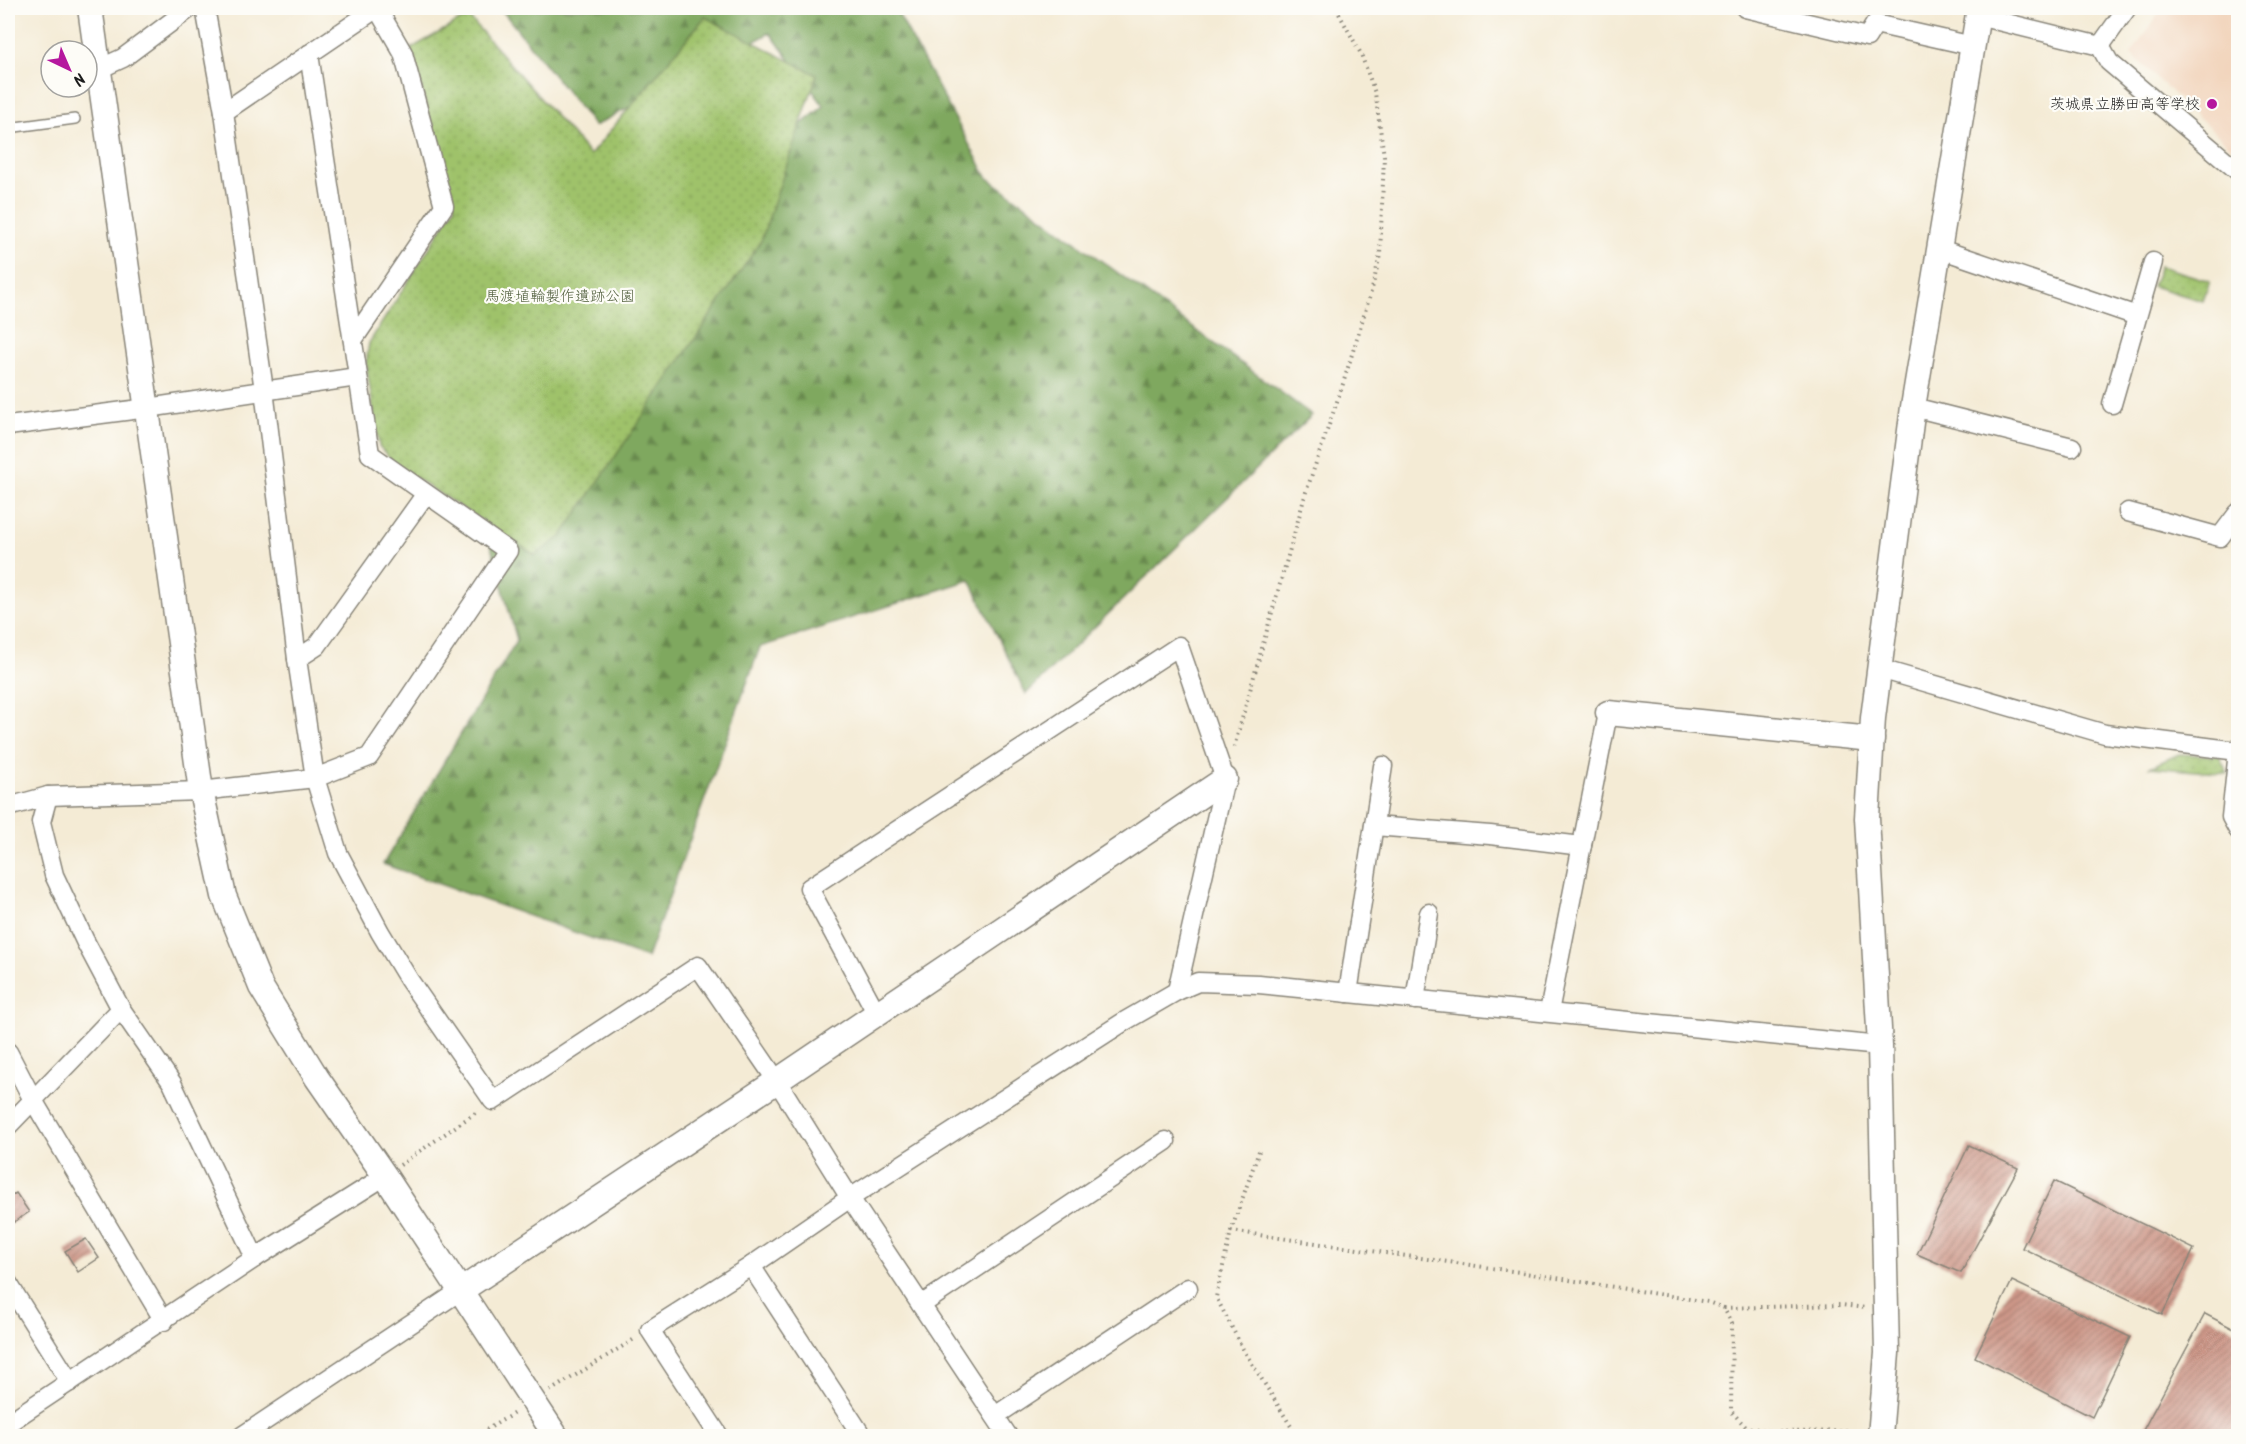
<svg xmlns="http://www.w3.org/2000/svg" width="2246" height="1444" font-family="Kalam,'Klee One',sans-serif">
<defs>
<pattern id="forest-firs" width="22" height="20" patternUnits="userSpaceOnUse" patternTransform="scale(1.5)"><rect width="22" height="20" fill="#7fa85f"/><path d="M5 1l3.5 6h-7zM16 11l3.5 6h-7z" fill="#67884e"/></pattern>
<pattern id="park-dots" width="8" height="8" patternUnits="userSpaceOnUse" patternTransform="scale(1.5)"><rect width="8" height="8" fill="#9fc26b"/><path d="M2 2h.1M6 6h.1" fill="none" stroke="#88a65c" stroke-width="1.8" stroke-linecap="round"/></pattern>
<pattern id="building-hatch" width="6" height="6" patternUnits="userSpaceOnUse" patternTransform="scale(1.5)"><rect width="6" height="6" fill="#cd9788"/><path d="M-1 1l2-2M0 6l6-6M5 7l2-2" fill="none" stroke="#a67a6e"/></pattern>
</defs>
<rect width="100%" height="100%" fill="#fdfcf7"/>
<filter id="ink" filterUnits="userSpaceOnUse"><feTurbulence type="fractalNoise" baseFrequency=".0167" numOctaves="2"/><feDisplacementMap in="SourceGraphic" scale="12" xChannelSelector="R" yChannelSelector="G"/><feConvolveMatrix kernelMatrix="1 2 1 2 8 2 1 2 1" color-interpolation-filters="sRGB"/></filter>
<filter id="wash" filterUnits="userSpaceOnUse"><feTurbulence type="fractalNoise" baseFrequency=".008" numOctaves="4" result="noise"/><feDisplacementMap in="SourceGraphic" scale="24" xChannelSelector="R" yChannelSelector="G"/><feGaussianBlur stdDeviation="1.35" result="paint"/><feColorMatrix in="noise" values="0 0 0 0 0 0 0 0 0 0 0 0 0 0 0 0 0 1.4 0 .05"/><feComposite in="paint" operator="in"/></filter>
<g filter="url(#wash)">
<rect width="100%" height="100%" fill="#f4ebd5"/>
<!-- built -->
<polygon fill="#f2d5bd" points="2163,8 2238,8 2238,154 2131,54"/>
<!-- forest -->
<polygon fill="url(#forest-firs)" stroke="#4e623e" stroke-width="1.5" points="500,8 895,8 987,177 1312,415 1026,694 970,580 760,647 647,958 383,864 517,640 456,420 567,308 824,106 770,33 594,126"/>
<!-- park -->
<g fill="url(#park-dots)" stroke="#5e6f44" stroke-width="1.5">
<polygon points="468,16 590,155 705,17 817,75 761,241 561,537 535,555 395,465 379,446 366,363 369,343 455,207 410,49"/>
<polygon points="2160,266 2210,281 2203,301 2152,286"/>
<polygon points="2179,754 2219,756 2228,774 2150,767"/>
</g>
<g id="blocks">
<!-- building -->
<g fill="url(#building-hatch)">
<polygon points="1969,1145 2018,1168 1961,1273 1917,1254"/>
<polygon points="2054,1181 2194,1249 2162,1315 2022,1248"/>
<polygon points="16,1193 29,1212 8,1226 8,1198"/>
<polygon points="86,1239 99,1258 78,1272 65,1251"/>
<polygon points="2012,1281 2130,1337 2092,1417 1975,1357"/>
<polygon points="2205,1314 2238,1331 2238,1436 2140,1436"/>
</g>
</g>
</g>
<g filter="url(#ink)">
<use href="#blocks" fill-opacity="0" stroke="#888478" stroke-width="1.5"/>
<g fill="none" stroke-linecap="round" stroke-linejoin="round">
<!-- lane casing -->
<g stroke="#888478" stroke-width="12">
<polyline id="lane" points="8,128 75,119"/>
</g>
<!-- street casing -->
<g stroke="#888478" stroke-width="21">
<g id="street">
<polyline points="205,8 224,112 264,390 297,659 315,778 338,853 380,932 409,980 493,1101 698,966 777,1081 850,1198 1008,1436"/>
<polyline points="1745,8 1867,37 1875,24 1973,46"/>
<polyline points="1978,16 2100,46 2127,8"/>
<polyline points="2100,46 2109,62 2238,171"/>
<polyline points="99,69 123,58 190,8"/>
<polyline points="224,112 377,8"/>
<polyline points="1940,249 2137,316"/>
<polyline points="353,340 444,206 403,53 377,8"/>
<polyline points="2112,404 2153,262"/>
<polyline points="1913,407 2072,447"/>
<polyline points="8,426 148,408 357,377"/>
<polyline points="2128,512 2220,537 2238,513"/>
<polyline points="297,659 317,646 425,495"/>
<polyline points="1880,669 2105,734 2238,751"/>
<polyline points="2238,751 2231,817 2238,830"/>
<polyline points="48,796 41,822 54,875 85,941 121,1009 172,1083 255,1258"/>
<polyline points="8,807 48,796 201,791 315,778 369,757 508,551 370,454 309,54"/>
<polyline points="1374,826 1490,835 1582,846"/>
<polyline points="1348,993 1383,766"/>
<polyline points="1415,1000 1429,913"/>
<polyline points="1549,1012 1608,713"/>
<polyline points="877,1014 809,888 1179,646 1225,779 1177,991"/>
<polyline points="8,1052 33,1100 164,1321"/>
<polyline points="8,1126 121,1009"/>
<polyline points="751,1266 862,1436"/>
<polyline points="8,1283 70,1382"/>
<polyline points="921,1305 1166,1141"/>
<polyline points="995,1416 1188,1288"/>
<polyline points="8,1423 255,1258 385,1176"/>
<polyline points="242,1436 460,1291"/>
<polyline points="719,1436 650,1330 751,1266 850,1198 1125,1021 1177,991 1198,982 1259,984 1880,1046"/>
</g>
</g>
<!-- secondary casing -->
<g stroke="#888478" stroke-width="27">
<g id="secondary">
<polyline points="90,8 201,791 224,896 261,987 317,1078 385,1176 556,1436"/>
<polyline points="1608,713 1872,739"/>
<polyline points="460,1291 777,1081 1225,779"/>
<polyline points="1880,1436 1887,1353 1880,1046 1867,818 1873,718 1913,407 1979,8"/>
</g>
</g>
<!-- path -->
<g stroke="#888478" stroke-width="4" stroke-dasharray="1.5 4.5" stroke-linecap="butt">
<polyline points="1234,747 1306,492 1342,387 1372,289 1380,255 1384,156 1375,93 1361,54 1336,8"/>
<polyline points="1259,1151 1231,1231 1216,1297 1243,1349 1297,1436"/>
<polyline points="400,1165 478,1111"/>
<polyline points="1231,1231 1519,1272 1708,1302 1724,1308 1732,1324 1731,1411 1746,1427 1774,1432 1860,1431"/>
<polyline points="1724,1308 1842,1305 1866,1308"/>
<polyline points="550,1391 636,1338"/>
<polyline points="476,1436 516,1412"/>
</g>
<!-- lane -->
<use href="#lane" stroke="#fff" stroke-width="9"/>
<!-- street -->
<use href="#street" stroke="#fff" stroke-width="18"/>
<!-- secondary -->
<use href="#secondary" stroke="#fff" stroke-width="24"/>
</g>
</g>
<!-- markers -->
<circle fill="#b5179e" stroke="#fdfcf7" stroke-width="2" cx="2212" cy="104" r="6"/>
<g text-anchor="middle" stroke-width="4.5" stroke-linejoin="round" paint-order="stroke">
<!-- poi labels -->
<g font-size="15" fill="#1c1c1c" stroke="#fdfcf7" text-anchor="end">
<text x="2200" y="109">茨城県立勝田高等学校</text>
</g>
<!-- park labels -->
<g font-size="15" fill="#505e3c" stroke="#fdfcf7">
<text x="560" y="301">馬渡埴輪製作遺跡公園</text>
</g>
</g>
<!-- margin -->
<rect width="2246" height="1444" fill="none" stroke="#fdfcf7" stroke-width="30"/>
<!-- north arrow -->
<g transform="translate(69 69) rotate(136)"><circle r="28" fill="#fdfcf7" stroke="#a3a29f" stroke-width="1.5"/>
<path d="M0-4.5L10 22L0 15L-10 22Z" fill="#b5179e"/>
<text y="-9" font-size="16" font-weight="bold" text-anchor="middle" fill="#1c1c1c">N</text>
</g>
</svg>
